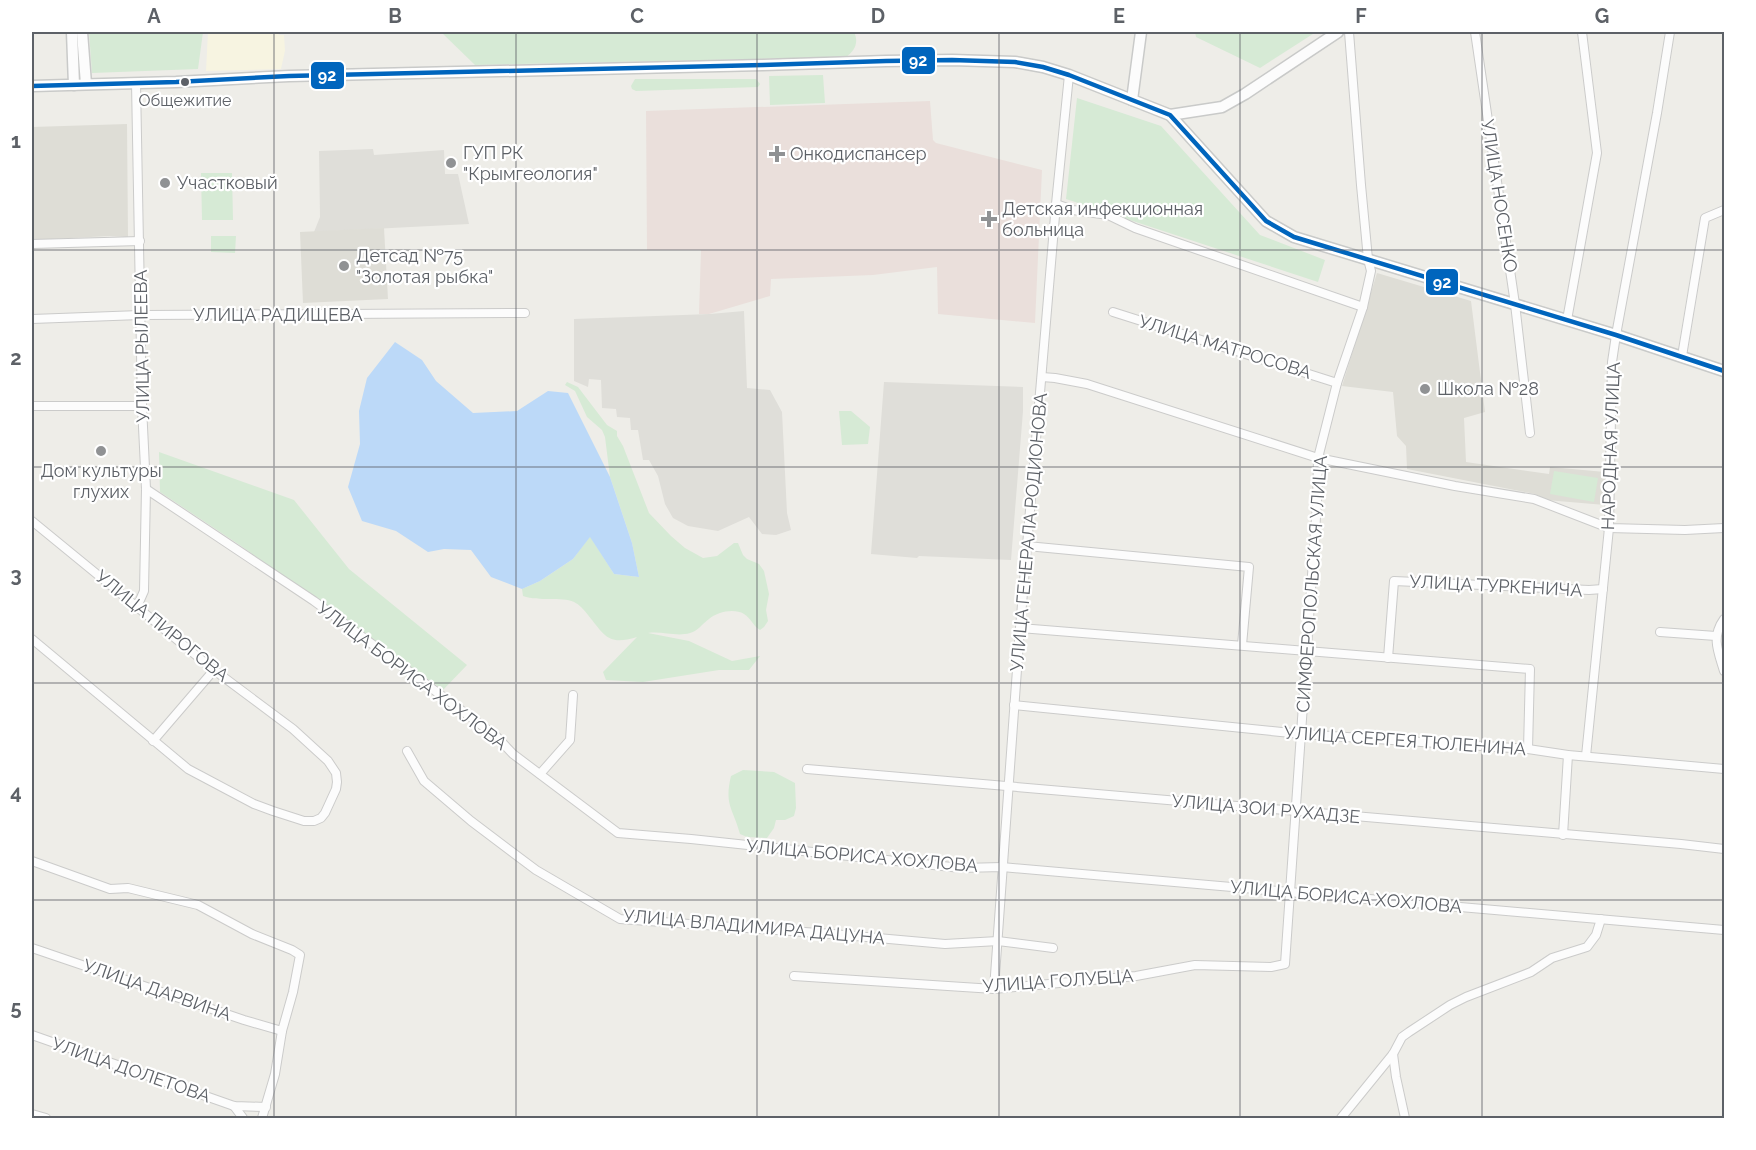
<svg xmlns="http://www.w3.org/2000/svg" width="1756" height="1150" font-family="Raleway,sans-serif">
<rect width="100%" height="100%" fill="#eeede8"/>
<!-- commercial -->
<polygon fill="#f7f4e1" points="208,32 278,32 279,35 284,35 285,51 281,69 206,71"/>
<!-- industrial -->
<g fill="#dfded9">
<polygon points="373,149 374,155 444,150 445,174 458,174 469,224 314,232 320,217 319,151"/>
<polygon points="744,311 747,388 770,390 782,412 787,513 791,530 776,535 762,534 749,517 718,531 688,526 673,518 665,504 658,476 649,460 643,460 638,430 631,430 630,418 617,417 616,409 602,408 601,380 589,379 588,387 574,381 574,319 710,314"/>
<polygon points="884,382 1023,387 1023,411 1011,560 919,556 917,558 871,554"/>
</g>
<!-- education -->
<g fill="#deddd6">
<polygon points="127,124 128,237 110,236 32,240 32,127"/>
<polygon points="384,228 388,299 303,303 300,232"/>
<polygon points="1377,273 1471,301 1485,412 1464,418 1466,462 1549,474 1550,467 1605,472 1605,505 1546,500 1535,494 1407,469 1406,446 1397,436 1393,392 1342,386"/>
</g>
<!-- medical -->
<polygon fill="#eadfdb" points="930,101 933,140 936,143 1042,170 1035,323 938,314 937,267 873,275 771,279 770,296 709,314 699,314 701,250 647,250 646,111"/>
<!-- green -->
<g fill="#d6ead5">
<polygon points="89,32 203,32 198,69 92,73"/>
<path d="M441,32H854C859,42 855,51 846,57L475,65Z"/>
<polygon points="1195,32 1316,32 1260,68 1196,37"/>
<polygon points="823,75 825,103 770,105 769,76"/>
<polygon points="635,79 756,79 760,84 758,87 636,91 632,89 631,86"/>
<polygon points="1077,98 1161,126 1260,235 1325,260 1318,282 1066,199"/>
<polygon points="201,173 232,173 233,220 202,220"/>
<polygon points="211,236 236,236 235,253 211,252"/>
<path d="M567,382L578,387L607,425L617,431V436L623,446L649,513L671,536L685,548L703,558L717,556L734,543H738L743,555L747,559L759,564L764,571L769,594L766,610L768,621L764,627L760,630C753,626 751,618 744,614C734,608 717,612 709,619C702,624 698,631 690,633C677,637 662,631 648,633L689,641L732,661L760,656L749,670H719L643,682L606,680L603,672L637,637C608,646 605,636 588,615C584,610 580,605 574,602C561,596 540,602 523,596L522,589L540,581L573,559L590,536L614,574L639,577L632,543L610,477L605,437L602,430L587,417L575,391L565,385Z"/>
<polygon points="839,411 851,411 870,427 868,444 842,445"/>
<polygon points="159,452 294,500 349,569 467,665 443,690 241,546 160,492"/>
<polygon points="1554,471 1598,478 1594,502 1550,494"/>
<path d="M743,770L774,772L795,783L796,808L794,816L785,820H776L774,828L767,838L747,837L740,834C733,808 724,805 731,776Z"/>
</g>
<!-- water -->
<polygon fill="#bcd9f8" points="395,342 422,360 436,381 473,413 517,411 548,391 568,393 610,477 632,543 639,577 614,574 590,537 573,559 540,581 522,589 491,577 471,550 444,549 428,552 396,531 362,521 348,487 360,444 359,411 367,378"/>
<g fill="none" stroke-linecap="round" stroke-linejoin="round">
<!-- street casing -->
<g stroke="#cbcbca" stroke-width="10">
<g id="street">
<polyline points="1475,32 1515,304 1530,433"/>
<polyline points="136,83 142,406 146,489 144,591 137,607"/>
<polyline points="1056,204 1073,210 1108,215 1135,228 1363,307"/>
<polyline points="32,244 140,241"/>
<polyline points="1113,312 1337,383"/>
<polyline points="32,319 140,315 525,313"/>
<polyline points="1567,320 1597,153 1582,32"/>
<polyline points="1682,356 1705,218 1724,210"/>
<polyline points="1042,377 1055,378 1087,384 1318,458 1455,486 1534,499 1609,528 1685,530 1724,528"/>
<polyline points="32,406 142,406"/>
<polyline points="146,489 314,601 496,736 513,754 618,833 691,839 961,868 1002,867 1724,930"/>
<polyline points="32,521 214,670 293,729 328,761 336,773 337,782 336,789 325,813 321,818 314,821 304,821 273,811 254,804 188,769 32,639"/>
<polyline points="1027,546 1249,567 1242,645"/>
<path d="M1724,619C1711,637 1718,651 1724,671"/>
<polyline points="1020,628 1530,669 1528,749"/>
<polyline points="1660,632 1716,636"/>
<polyline points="1388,658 1394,581 1589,590 1603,589"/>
<polyline points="1014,705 1301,734 1528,749 1568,755 1724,769"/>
<polyline points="153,741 214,670"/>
<polyline points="407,751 424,781 471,821 536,870 620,919 833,934 945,944 998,941 1053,948"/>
<polyline points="1586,756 1609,528 1612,362 1616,335 1657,113 1670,32"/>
<polyline points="807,769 1681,844 1724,849"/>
<polyline points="540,774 570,740 573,695"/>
<polyline points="1563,835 1568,755"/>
<polyline points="32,861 110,889 128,888 198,905 252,934 292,950 300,955 293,992 282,1031 275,1074 262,1118"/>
<polyline points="32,948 244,1020 282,1031"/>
<polyline points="794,976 994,989 1136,976 1195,965 1271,967 1285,964 1317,503 1318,458 1337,383 1363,307 1371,271 1368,259 1361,185 1349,32"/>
<polyline points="994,989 1020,628 1056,204 1069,75"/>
<polyline points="32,1035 234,1106 266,1107"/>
<polyline points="1393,1054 1396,1077 1405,1118"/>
<polyline points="234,1106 243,1118"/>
<polyline points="32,1114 46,1118"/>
<polyline points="1341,1118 1393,1054 1402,1037 1409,1032 1450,1005 1466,997 1531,972 1552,958 1587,947 1596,935 1601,919"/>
</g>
</g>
<!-- secondary casing -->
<g stroke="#c9cac9" stroke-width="13">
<g id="secondary">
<polyline points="72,32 74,85"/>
<polyline points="82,32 86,84"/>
<polyline points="32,86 176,82 289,76 763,65 886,61 952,60 1015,62 1043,67 1069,75 1170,115 1266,221 1294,237 1616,335 1724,371"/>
<polyline points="1132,100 1141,32"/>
<polyline points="1170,115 1222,107 1245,94 1338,32"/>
</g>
</g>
<!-- street -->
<use href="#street" stroke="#fcfcfc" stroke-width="8"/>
<!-- secondary -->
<use href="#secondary" stroke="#fcfcfc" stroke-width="10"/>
<!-- bus-1 casing -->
<g stroke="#fff" stroke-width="9">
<polyline id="bus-1" points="32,86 176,82 289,76 763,65 886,61 952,60 1015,62 1043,67 1069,75 1170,115 1266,221 1294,237 1616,335 1724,371"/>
</g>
<!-- bus-1 -->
<use href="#bus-1" stroke="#0065bd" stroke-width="4.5"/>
</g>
<!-- grid -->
<path fill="none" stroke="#5d6167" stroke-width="1.5" stroke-opacity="0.55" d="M274,32V1118M516,32V1118M757,32V1118M999,32V1118M1240,32V1118M1482,32V1118M32,250H1724M32,467H1724M32,683H1724M32,900H1724"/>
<!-- markers -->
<circle fill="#5d6167" stroke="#fff" stroke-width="2" cx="185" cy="82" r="5"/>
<g fill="#909294" stroke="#fff" stroke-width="2">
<path d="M774 145h6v6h6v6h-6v6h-6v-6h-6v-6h6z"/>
<circle cx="451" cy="163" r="6"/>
<circle cx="165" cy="183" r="6"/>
<path d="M986 210h6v6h6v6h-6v6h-6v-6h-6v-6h6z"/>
<circle cx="344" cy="266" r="6"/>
<circle cx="1425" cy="389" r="6"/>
<circle cx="101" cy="451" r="6"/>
</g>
<g text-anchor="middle" stroke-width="4.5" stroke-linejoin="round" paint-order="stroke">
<!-- bus labels -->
<g font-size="16" fill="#5d6167" stroke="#fff">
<text x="185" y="106">Общежитие</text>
</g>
<!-- poi labels -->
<g font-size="18" fill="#5d6167" stroke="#fff" text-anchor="start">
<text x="463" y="159">ГУП РК<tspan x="463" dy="21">"Крымгеология"</tspan></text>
<text x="790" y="160">Онкодиспансер</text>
<text x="177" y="189">Участковый</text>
<text x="1002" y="215">Детская инфекционная<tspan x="1002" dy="21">больница</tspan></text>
<text x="356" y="262">Детсад №75<tspan x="356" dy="21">"Золотая рыбка"</tspan></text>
<text x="1437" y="395">Школа №28</text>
<text x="101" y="477" text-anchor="middle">Дом культуры<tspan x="101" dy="21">глухих</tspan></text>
</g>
<!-- street labels -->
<g font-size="18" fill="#5d6167" stroke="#fff">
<text transform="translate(1499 196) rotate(81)" y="6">УЛИЦА НОСЕНКО</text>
<text x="278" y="321">УЛИЦА РАДИЩЕВА</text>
<text transform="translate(142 346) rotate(-91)" y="6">УЛИЦА РЫЛЕЕВА</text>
<text transform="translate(1225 347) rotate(17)" y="6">УЛИЦА МАТРОСОВА</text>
<text transform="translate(1611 446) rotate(-88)" y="6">НАРОДНАЯ УЛИЦА</text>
<text transform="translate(1029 532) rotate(-85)" y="6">УЛИЦА ГЕНЕРАЛА РОДИОНОВА</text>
<text transform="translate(1312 584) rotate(-86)" y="6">СИМФЕРОПОЛЬСКАЯ УЛИЦА</text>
<text transform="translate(1496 586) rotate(3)" y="6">УЛИЦА ТУРКЕНИЧА</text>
<text transform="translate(162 626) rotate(39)" y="6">УЛИЦА ПИРОГОВА</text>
<text transform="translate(412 676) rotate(37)" y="6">УЛИЦА БОРИСА ХОХЛОВА</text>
<text transform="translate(1405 741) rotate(4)" y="6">УЛИЦА СЕРГЕЯ ТЮЛЕНИНА</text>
<text transform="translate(1266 809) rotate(5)" y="6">УЛИЦА ЗОИ РУХАДЗЕ</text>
<text transform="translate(862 856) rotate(5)" y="6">УЛИЦА БОРИСА ХОХЛОВА</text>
<text transform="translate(1346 897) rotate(5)" y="6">УЛИЦА БОРИСА ХОХЛОВА</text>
<text transform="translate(754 927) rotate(5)" y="6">УЛИЦА ВЛАДИМИРА ДАЦУНА</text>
<text transform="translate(1058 981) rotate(-4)" y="6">УЛИЦА ГОЛУБЦА</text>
<text transform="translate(157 990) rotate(19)" y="6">УЛИЦА ДАРВИНА</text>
<text transform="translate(131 1070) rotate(19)" y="6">УЛИЦА ДОЛЕТОВА</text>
</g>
</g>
<g stroke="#fff" stroke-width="2">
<rect x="901" y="46" width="35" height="29" rx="6" fill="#0065bd"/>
<rect x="310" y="61" width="35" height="29" rx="6" fill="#0065bd"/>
<rect x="1425" y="268" width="34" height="28" rx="6" fill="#0065bd"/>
</g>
<g font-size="16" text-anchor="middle" font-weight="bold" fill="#fff">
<text x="918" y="66">92</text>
<text x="327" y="81">92</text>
<text x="1442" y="288">92</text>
</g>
<!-- border -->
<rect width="1756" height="1150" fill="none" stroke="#ffffff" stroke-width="66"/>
<rect x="33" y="33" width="1690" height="1084" fill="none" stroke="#5d6167" stroke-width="2"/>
<g font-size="20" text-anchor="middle" font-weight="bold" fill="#5d6167">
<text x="154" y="23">A</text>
<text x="395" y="23">B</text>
<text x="637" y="23">C</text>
<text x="878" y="23">D</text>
<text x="1119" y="23">E</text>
<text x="1361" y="23">F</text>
<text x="1602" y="23">G</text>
<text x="16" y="148">1</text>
<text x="16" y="365">2</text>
<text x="16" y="582">3</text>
<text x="16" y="799">4</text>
<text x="16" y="1015">5</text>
</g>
</svg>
